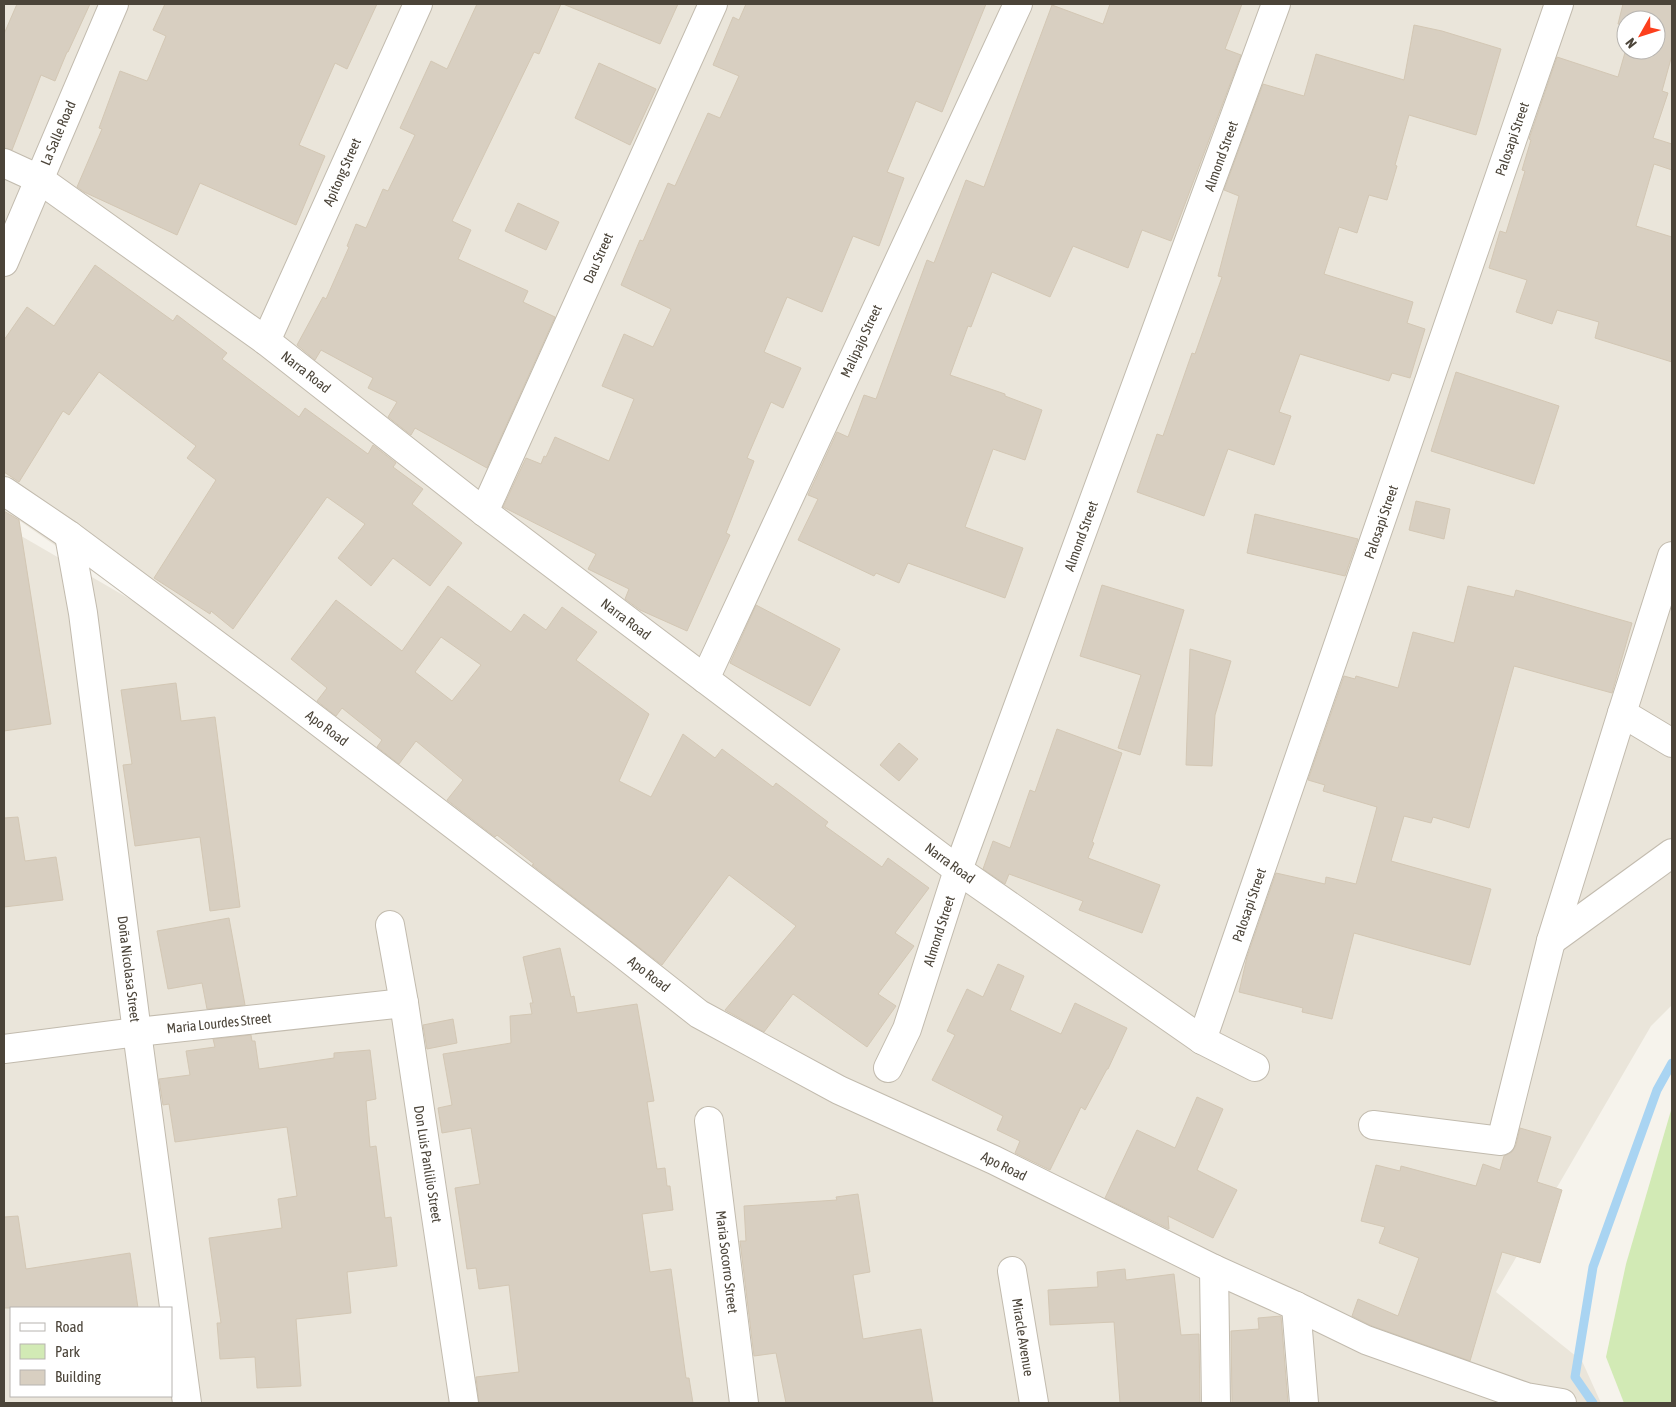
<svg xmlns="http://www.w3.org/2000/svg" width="1676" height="1407" font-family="'Asap Condensed',sans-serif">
<rect width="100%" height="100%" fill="#f6f3ec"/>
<!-- residential -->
<path fill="#eae5da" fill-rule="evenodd" d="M4,4H1672V1005L1651,1026L1496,1292L1582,1361L1601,1403H4V526L147,609L4,510ZM1626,20H1656V50H1626ZM11,1308H171V1396H11Z"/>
<!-- green -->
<polygon fill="#d2eab5" points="1672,1107 1672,1403 1624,1403 1606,1357 1626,1264"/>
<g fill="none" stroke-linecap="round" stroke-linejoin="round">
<!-- stream -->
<polyline stroke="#a9d4f2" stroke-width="9" points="1593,1403 1575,1377 1593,1267 1657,1090 1672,1063"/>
</g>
<!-- building -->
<g fill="#d8cfc1" stroke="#d3c7b4" fill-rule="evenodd">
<polygon points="17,4 90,4 68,52 67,52 55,81 41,75 12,150 4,148 4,34"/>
<polygon points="165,4 377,4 347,69 335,63 299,145 325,156 296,225 200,183 177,235 84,192 77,187 102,129 99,128 120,71 147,81 149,77 166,36 153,30"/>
<polygon points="477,4 561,4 539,54 534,52 452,221 471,230 458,259 528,291 523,302 555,317 487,468 415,428 411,435 388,417 397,402 368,388 373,378 321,350 315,360 297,345 323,297 326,299 349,247 347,246 356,224 366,228 383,189 388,191 415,135 400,128 431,61 447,69"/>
<polygon points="563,4 678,4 660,44"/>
<polygon points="746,4 986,4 942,112 916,101 887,172 904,178 879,246 853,236 822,312 787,297 764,352 801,368 783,408 771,402 747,458 754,461 726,533 730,535 687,631 640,610 625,599 629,589 588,569 596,554 503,507 526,458 541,464 544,456 546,457 555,437 609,461 634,399 602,386 624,334 653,347 671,309 621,285 640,240 643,241 668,183 675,186 708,113 720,118 739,76 713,65 733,17 739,20"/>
<polygon points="1110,4 1242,4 1225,49 1241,55 1171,241 1142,230 1128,268 1073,246 1050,297 992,272 971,327 968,326 950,375 1005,394 1005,396 1042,410 1025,460 993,449 965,527 1023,548 1005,598 908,563 899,583 876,573 874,576 798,540 818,499 808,495 837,432 848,437 864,395 876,399 927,260 934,263 966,180 984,187 1052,5 1103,24"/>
<polygon points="1623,4 1672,4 1672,55 1662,91 1668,93 1653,138 1672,144 1672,170 1654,164 1636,226 1672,237 1672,362 1595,338 1599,322 1557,310 1552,324 1516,312 1527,280 1489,268 1500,231 1506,233 1525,171 1522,170 1531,140 1529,139 1557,57 1618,77 1626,49 1656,50 1656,20 1626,20 1626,26 1618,24"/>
<polygon points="1414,25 1442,31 1501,49 1476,135 1409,115 1395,165 1397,166 1387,200 1369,195 1357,233 1339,227 1324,274 1413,302 1407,323 1425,329 1410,378 1392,373 1389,381 1300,354 1279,412 1291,416 1274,465 1228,449 1204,516 1137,492 1157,434 1163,436 1192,353 1195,354 1222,277 1218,276 1239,196 1224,190 1263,84 1304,96 1316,54 1404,80"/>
<polygon points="599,63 656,89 630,145 575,118"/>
<polygon points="518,203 559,222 546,250 505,231"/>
<polygon points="95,265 173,321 177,315 227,353 222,359 299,417 305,408 368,454 373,445 396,463 393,467 423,489 412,504 462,543 430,586 393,558 371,586 338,558 365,524 327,497 233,629 211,611 210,614 154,578 216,480 187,458 196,446 99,372 69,415 63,411 19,482 4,472 4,340 27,307 54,326"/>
<polygon points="1456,372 1559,406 1534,484 1431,451"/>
<polygon points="1416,501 1450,509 1444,539 1409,530"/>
<polygon points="4,511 19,520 51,724 4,731"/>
<polygon points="1255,514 1358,539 1345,576 1247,553"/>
<polygon points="1102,585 1184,610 1140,755 1118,748 1141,675 1080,656"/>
<path d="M448,586L511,632L524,614L546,630L562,607L597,632L576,660L649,714L619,781L651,797L683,734L715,758L722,749L773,787L776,783L828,822L825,826L882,867L888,858L929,888L895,933L914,946L878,994L896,1006L867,1047L793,994L764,1032L725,1010L796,926L729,875L662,965L532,865L534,864L497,835L495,837L447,800L463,780L416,741L399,764L377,747L382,740L342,708L336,716L317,701L327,688L291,659L336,600L402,651ZM441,637L481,665L452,701L415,672Z"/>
<polygon points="1468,586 1514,597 1516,590 1632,623 1612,693 1514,666 1469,828 1433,817 1431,823 1404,816 1391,861 1491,889 1470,965 1354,933 1332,1019 1302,1012 1303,1008 1239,992 1247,957 1276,873 1325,884 1326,877 1356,884 1377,807 1323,791 1325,785 1308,780 1344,676 1355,679 1356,676 1398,688 1413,632 1454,643"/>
<polygon points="756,605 840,649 810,706 730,663"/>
<polygon points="1190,649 1231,661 1215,715 1212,766 1186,765"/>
<polygon points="176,683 181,721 215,717 240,907 210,911 200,837 135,846 123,765 132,764 121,690"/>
<polygon points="1057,729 1122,753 1092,842 1094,843 1088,858 1160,885 1142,933 1079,910 1083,901 1009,874 1005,884 983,869 993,841 1010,848 1030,790 1035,792"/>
<polygon points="899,743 918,759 899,781 880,765"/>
<polygon points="18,817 25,861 56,857 63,900 4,907 4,818"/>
<polygon points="229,918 245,1005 207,1009 202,983 168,989 157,931"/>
<polygon points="560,948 571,997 574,996 577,1013 637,1004 654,1101 647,1102 657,1169 665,1168 667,1186 670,1186 673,1210 642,1214 650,1272 671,1269 686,1378 689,1378 693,1403 479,1403 476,1377 519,1372 509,1285 479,1289 476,1268 467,1269 455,1188 480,1184 471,1128 442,1133 438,1108 452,1105 443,1054 511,1043 510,1016 532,1014 530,1003 533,1003 523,957"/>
<polygon points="998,964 1024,976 1010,1010 1061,1034 1075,1003 1127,1028 1108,1069 1107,1069 1085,1110 1081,1107 1050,1170 1015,1153 1020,1141 997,1130 1003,1116 932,1080 955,1035 947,1031 967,989 983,997"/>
<polygon points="453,1019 457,1043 427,1049 423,1025"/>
<polygon points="251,1035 252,1041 255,1041 259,1069 334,1058 334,1053 370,1050 376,1099 366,1101 370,1147 376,1146 385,1218 391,1217 397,1266 347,1272 351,1313 296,1319 301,1386 257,1388 255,1357 220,1359 217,1323 221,1323 209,1238 282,1228 278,1199 297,1196 287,1127 175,1142 169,1104 163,1105 159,1079 190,1075 186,1051 215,1047 213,1039"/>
<polygon points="1197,1097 1223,1109 1197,1170 1237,1190 1213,1238 1168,1216 1169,1229 1105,1198 1137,1130 1175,1148"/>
<polygon points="1520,1128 1551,1137 1537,1182 1562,1190 1540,1263 1502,1252 1470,1361 1372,1326 1352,1316 1358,1299 1398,1316 1419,1258 1379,1243 1385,1227 1361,1221 1376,1165 1400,1171 1401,1166 1476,1186 1483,1164 1500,1170 1504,1156 1512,1152 1516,1145"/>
<polygon points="858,1194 870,1272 853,1275 863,1339 921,1329 933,1403 786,1403 776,1353 754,1356 740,1241 746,1241 744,1206 837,1200 836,1197"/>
<polygon points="18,1216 26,1269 130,1253 138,1308 4,1308 4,1217"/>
<polygon points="1125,1269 1126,1280 1174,1274 1181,1335 1199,1334 1200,1403 1120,1403 1114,1322 1050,1325 1048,1290 1098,1287 1097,1272"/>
<polygon points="1281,1316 1288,1403 1232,1403 1231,1331 1259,1329 1258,1318"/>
</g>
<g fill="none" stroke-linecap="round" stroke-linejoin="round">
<!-- minor casing -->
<g stroke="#c2bbae" stroke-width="30">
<g id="minor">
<polyline points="4,163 39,179 266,341 484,512 958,870 1202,1040 1255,1067"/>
<polyline points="4,262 114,4"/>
<polyline points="266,341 418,4"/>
<polyline points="4,491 69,535 269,684 619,951 699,1014 839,1090 994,1160 1214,1269 1296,1306 1366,1340 1526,1397 1562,1403"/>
<polyline points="484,512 713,4"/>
<polyline points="69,535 83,613 137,1032 187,1403"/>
<polyline points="705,679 1018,4"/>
<polyline points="1622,713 1672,743"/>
<polyline points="390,925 404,1003 464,1403"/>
<polyline points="1551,941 1672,853"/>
<polyline points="1202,1040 1559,4"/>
<polyline points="4,1049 137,1032 404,1003"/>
<polyline points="888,1068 907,1029 958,870 1276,4"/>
<polyline points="709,1121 744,1403"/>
<polyline points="1373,1125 1501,1141 1551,941 1622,713 1672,556"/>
<polyline points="1214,1269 1216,1403"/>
<polyline points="1012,1271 1034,1403"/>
<polyline points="1296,1306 1304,1403"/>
</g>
</g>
<!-- minor -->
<use href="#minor" stroke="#fff" stroke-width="28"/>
</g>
<g text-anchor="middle" stroke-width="4" stroke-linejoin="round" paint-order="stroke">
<!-- street labels -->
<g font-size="14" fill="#4b4439" stroke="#fff">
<text transform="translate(58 133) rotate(-67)" y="5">La Salle Road</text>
<text transform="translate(1512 139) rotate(-71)" y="5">Palosapi Street</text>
<text transform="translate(1221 156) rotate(-70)" y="5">Almond Street</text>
<text transform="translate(342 172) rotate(-66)" y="5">Apitong Street</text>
<text transform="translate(598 258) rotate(-66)" y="5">Dau Street</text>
<text transform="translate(861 341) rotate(-65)" y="5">Malipajo Street</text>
<text transform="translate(306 372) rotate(38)" y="5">Narra Road</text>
<text transform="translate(1381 522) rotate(-71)" y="5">Palosapi Street</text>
<text transform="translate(1081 536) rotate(-70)" y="5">Almond Street</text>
<text transform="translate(626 619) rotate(37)" y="5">Narra Road</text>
<text transform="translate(327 728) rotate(37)" y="5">Apo Road</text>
<text transform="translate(950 863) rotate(36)" y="5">Narra Road</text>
<text transform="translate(1249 905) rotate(-71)" y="5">Palosapi Street</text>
<text transform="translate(939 931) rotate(-72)" y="5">Almond Street</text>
<text transform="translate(129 969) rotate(83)" y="5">Doña Nicolasa Street</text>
<text transform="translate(649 974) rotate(38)" y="5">Apo Road</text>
<text transform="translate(219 1023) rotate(-6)" y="5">Maria Lourdes Street</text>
<text transform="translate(428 1164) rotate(81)" y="5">Don Luis Panlilio Street</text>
<text transform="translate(1004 1166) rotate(26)" y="5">Apo Road</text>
<text transform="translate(727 1262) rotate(83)" y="5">Maria Socorro Street</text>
<text transform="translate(1023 1337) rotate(81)" y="5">Miracle Avenue</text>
</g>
</g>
<!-- border -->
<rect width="1676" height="1407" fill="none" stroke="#4b4439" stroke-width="10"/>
<!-- legend -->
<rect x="10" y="1307" width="162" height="90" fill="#ffffff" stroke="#b7b4b0"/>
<rect x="20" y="1323" width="25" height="8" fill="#ffffff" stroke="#b7b4b0"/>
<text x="55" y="1332" font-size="15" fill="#4b4439">Road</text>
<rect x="20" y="1344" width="25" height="15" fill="#d2eab5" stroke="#b7b4b0"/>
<text x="55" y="1357" font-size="15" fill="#4b4439">Park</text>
<rect x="20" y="1370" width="25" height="15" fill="#d8cfc1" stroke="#b7b4b0"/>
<text x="55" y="1382" font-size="15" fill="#4b4439">Building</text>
<!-- north arrow -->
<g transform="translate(1641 35) rotate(231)"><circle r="24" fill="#ffffff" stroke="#b7b4b0"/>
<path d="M0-4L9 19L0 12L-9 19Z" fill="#fc3f1d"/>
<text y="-8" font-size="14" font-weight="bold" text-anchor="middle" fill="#4b4439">N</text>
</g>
</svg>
